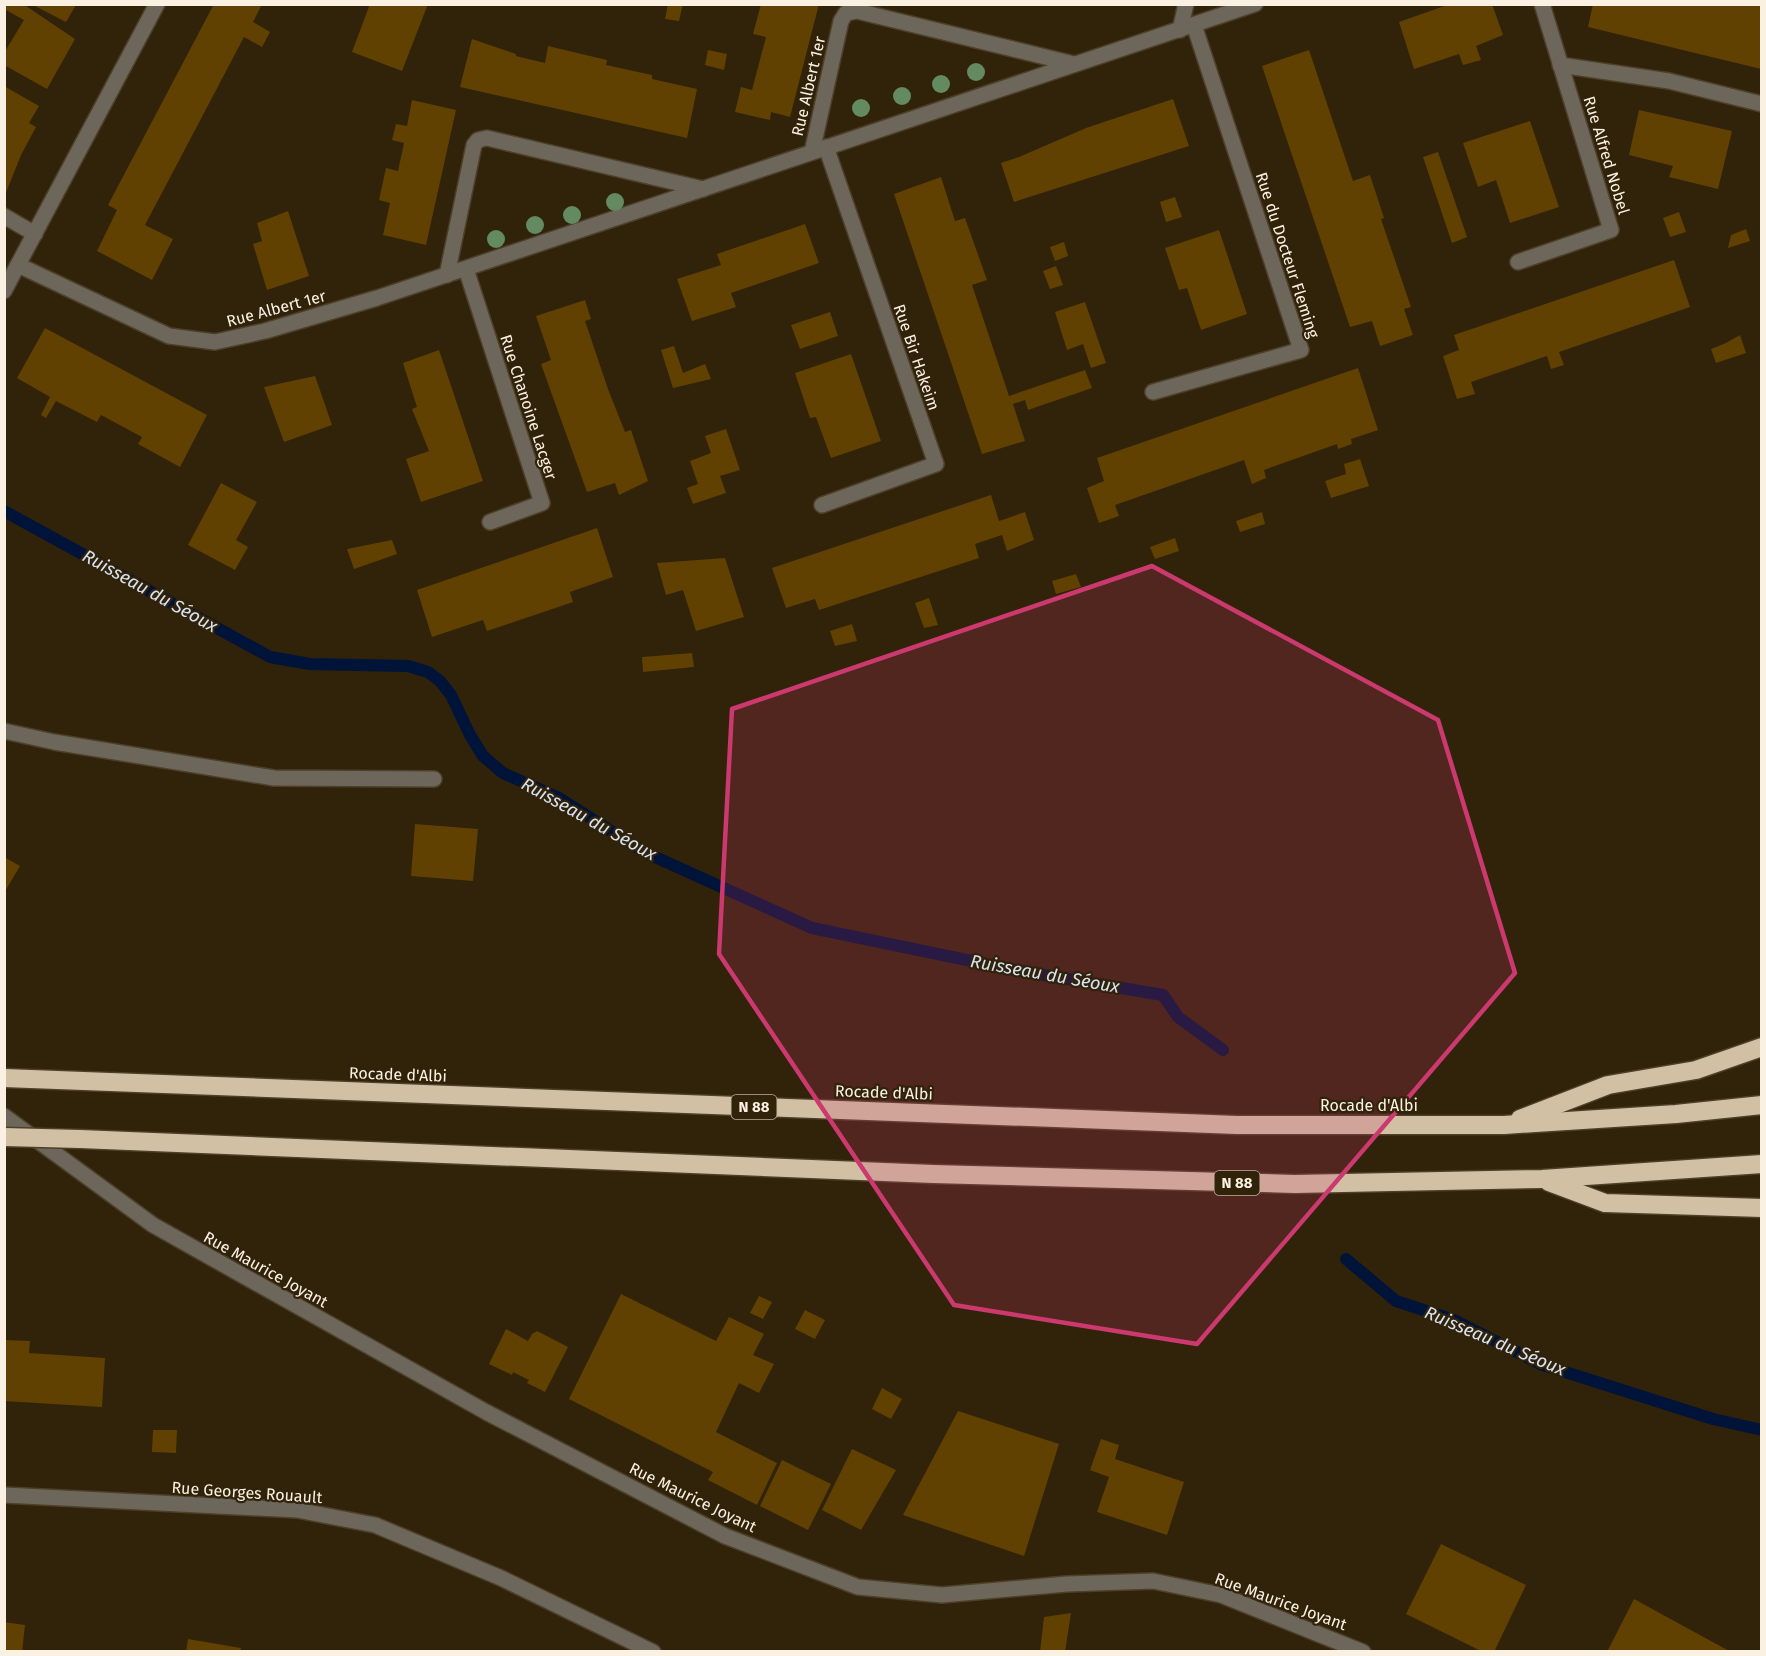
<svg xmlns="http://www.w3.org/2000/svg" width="1766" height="1656" font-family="'Fira Sans',sans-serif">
<rect width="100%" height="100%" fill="#31220a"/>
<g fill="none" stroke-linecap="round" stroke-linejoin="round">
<!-- stream -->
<g stroke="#001339" stroke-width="12">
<polyline points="4,511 270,657 310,664 408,666 428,672 440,681 451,695 470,735 483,756 503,773 559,798 644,852 812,928 1020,971 1163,995 1178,1017 1223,1050"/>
<polyline points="1346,1259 1396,1301 1454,1320 1540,1364 1713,1419 1762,1430"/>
</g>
</g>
<!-- building -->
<g fill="#604102">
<polygon points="4,4 23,4 75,39 47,89 4,65 4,53 24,20 4,9"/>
<polygon points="214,4 262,4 253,22 270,32 262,47 244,37 145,225 173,239 152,280 97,251 117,210 108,205"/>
<polygon points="370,4 428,4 402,71 352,52"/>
<polygon points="668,4 683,4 679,21 665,19"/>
<polygon points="761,4 819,4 790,117 771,112 770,120 735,112 741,87 752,90 766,37 753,34"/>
<polygon points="1450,4 1492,4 1503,35 1476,46 1481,60 1463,65 1459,54 1414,69 1399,22"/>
<polygon points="1593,4 1761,4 1761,69 1588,27"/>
<polygon points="33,5 76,5 66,22"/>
<polygon points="472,39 516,54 516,56 545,63 548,46 607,60 606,65 652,75 652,79 697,89 687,138 460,87"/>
<polygon points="708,50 727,54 724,70 705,65"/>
<polygon points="1309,50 1353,181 1370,175 1384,218 1381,219 1411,307 1404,309 1413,335 1380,346 1372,321 1350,327 1262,66"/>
<polygon points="4,86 39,106 29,123 36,127 21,155 5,195"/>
<polygon points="1173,99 1189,146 1014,202 1001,163 1019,157 1086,128"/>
<polygon points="412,100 456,110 426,245 383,235 390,203 379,200 386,168 398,171 404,143 392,140 396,124 407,126"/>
<polygon points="1639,110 1732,131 1718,189 1669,177 1673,166 1629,155"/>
<polygon points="1530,121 1559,207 1510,223 1496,180 1478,187 1463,143"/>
<polygon points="1438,152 1467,237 1452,243 1423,157"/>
<polygon points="941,177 955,221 965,218 987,280 972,285 1009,396 1085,370 1092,388 1028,410 1025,400 1013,404 1025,441 982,454 894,194"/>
<polygon points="1175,197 1182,217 1166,222 1160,202"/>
<polygon points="288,211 309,276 267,290 253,244 262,241 257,223"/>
<polygon points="1679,212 1686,232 1670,237 1663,218"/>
<polygon points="805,224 819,263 731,293 736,307 692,321 677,279 721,265 717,254"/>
<polygon points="1746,229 1750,241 1728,248 1731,235"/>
<polygon points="1219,230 1247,314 1201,330 1187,288 1179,290 1165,248"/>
<polygon points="1064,242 1068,256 1055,261 1050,247"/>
<polygon points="1674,260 1690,307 1559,352 1564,365 1551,369 1547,356 1471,382 1475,394 1457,399 1443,356 1459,350 1454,335"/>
<polygon points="1056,266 1063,285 1050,289 1043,271"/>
<polygon points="585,300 591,319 585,321 608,389 625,432 631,430 648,481 619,495 615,483 587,492 541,364 551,360 536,316"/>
<polygon points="1085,302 1106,363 1091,368 1083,344 1067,350 1055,312"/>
<polygon points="830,312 838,336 800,349 791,325"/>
<polygon points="45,328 207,415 180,467 138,444 142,437 101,415 97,422 56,401 46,418 41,415 50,397 17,378"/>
<polygon points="1740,335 1746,353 1716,363 1711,349 1726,343"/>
<polygon points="674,346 683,373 705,364 711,379 673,388 661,350"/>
<polygon points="439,350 483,481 421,502 406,459 429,451 412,409 417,407 403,363"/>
<polygon points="851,354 881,441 831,458 816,417 810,418 795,373"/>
<polygon points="1358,368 1378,430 1351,439 1352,444 1338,449 1337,444 1264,470 1266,478 1252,484 1244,460 1115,505 1119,516 1099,523 1087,488 1104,481 1097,458"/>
<polygon points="315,376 332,425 284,442 264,387"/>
<polygon points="726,429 740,470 720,476 726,493 693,504 687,488 698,484 690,461 711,453 705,436"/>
<polygon points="1360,459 1369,486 1331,498 1325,481 1346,474 1344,464"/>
<polygon points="221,483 257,502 236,540 248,547 235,570 188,545"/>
<polygon points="991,495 999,521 1025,512 1034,540 1007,551 1002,535 975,544 979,558 819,610 815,599 786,608 772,568"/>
<polygon points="1262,512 1265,524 1240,532 1236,521"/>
<polygon points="597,528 613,577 570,592 573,602 487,631 483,620 432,637 417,590"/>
<polygon points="1175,538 1179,551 1155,559 1150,547"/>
<polygon points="392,540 397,554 354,569 347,549"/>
<polygon points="725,558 744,617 696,631 683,590 666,595 657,563"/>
<polygon points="1076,574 1081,587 1056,594 1052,581"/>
<polygon points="929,598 938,625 924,628 915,603"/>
<polygon points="852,624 857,641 835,646 830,631"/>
<polygon points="692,653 694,667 643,672 642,657"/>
<polygon points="415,824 478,829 473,881 411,876"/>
<polygon points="4,857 20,866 4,893"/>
<polygon points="621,1294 716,1341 729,1317 764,1334 753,1355 774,1364 759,1393 739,1383 716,1432 777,1463 757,1505 708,1480 713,1472 569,1399"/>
<polygon points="759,1296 772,1302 763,1319 750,1313"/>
<polygon points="805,1310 825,1320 815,1339 795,1329"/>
<polygon points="506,1329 528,1341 532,1334 537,1331 568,1347 545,1392 527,1383 529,1380 513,1372 512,1375 489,1364"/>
<polygon points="4,1340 30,1341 29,1353 105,1358 102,1407 4,1401"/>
<polygon points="882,1388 902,1399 891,1419 872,1409"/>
<polygon points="958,1411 1059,1444 1024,1556 903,1515"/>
<polygon points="153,1430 177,1430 176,1453 152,1452"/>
<polygon points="1101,1439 1119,1445 1115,1459 1184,1482 1167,1535 1097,1512 1109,1477 1090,1470"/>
<polygon points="852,1449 896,1470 861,1530 822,1510"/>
<polygon points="782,1460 831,1484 808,1530 760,1506"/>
<polygon points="1441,1544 1526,1585 1494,1652 1483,1652 1406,1614"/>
<polygon points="1634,1599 1731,1652 1607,1652"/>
<polygon points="1071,1613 1065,1652 1040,1652 1044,1617"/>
<polygon points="4,1622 25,1625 22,1652 4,1652"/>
<polygon points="188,1639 241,1648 240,1652 186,1652"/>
</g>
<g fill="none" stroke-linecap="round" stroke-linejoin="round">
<!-- minor casing -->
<g stroke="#4d3f28" stroke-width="18">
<g id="minor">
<polyline points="1180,30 1186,4"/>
<polyline points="1560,65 1669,81 1762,104"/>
<polyline points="812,152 841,21 846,13 857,11 1074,64"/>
<polyline points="4,216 35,234"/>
<polyline points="1518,262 1611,230 1542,4"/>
<polyline points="18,265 169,336 215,342 265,331 377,298 1255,4"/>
<polyline points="466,269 542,503 490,522"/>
<polyline points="447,275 474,145 478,140 487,138 703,189"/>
<polyline points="4,291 157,4"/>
<polyline points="1153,392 1301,350 1194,25"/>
<polyline points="822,505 936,464 826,147"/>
<polyline points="4,731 54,742 274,778 434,779"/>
<polyline points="4,1116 153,1225 486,1412 725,1536 858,1587 942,1595 1067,1584 1153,1581 1221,1595 1363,1652"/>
<polyline points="4,1495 297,1510 375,1525 501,1578 653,1652"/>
</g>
</g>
<!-- highway casing -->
<g stroke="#4d3f28" stroke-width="21">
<g id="highway">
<polyline points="4,1078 1237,1125 1504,1125 1676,1114 1762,1105"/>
<polyline points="1520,1119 1608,1085 1696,1070 1762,1047"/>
<polyline points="80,1139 933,1174 1295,1184 1542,1179 1762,1164"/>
<polyline points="1549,1182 1605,1203 1762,1208"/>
</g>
</g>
<!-- minor -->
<use href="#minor" stroke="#6d665b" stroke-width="15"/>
<!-- highway -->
<use href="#highway" stroke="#d1c0a4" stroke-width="18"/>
<!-- highway-bridge casing -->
<g stroke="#4d3f28" stroke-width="21" stroke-linecap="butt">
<polyline id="highway-bridge" points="4,1137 80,1139"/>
</g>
<!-- highway-bridge -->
<use href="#highway-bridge" stroke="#d1c0a4" stroke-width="18"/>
</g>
<!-- trees -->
<g fill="#648a61">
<circle cx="976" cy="72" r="9"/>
<circle cx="941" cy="84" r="9"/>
<circle cx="902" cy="96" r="9"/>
<circle cx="861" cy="108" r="9"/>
<circle cx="615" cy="202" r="9"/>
<circle cx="572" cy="215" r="9"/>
<circle cx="535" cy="225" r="9"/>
<circle cx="496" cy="239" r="9"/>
</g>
<!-- marked area -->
<path fill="#cb396f" fill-opacity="0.2" stroke="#cb396f" stroke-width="4.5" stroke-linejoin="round" d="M1152,566L1438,720L1515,973L1197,1344L954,1305L719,954L732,709Z"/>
<g text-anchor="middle" stroke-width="4.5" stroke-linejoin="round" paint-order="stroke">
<!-- shield labels -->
<g fill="#31220a" stroke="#beb3a2" stroke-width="1.5">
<rect x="731.5" y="1095" width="45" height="24" rx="4.5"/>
<rect x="1214.5" y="1171" width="45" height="24" rx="4.5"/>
</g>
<g font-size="15" font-weight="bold" fill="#fbf1e3">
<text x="754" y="1112">N 88</text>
<text x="1237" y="1188">N 88</text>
</g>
<!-- street labels -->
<g font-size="16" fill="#fbf1e3" stroke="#31220a">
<text transform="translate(808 86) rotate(-77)" y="6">Rue Albert 1er</text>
<text transform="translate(1607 155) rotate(73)" y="6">Rue Alfred Nobel</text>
<text transform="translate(1288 255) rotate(72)" y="6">Rue du Docteur Fleming</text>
<text transform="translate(276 308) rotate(-15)" y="6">Rue Albert 1er</text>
<text transform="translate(917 357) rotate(71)" y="6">Rue Bir Hakeim</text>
<text transform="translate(529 407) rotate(72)" y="6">Rue Chanoine Lacger</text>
<text transform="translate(398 1074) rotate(2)" y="6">Rocade d'Albi</text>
<text transform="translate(884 1092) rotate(2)" y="6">Rocade d'Albi</text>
<text x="1369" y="1111">Rocade d'Albi</text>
<text transform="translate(266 1269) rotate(29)" y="6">Rue Maurice Joyant</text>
<text transform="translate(247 1492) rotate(4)" y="6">Rue Georges Rouault</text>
<text transform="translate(693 1497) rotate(26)" y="6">Rue Maurice Joyant</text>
<text transform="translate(1281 1601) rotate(20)" y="6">Rue Maurice Joyant</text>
</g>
<!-- water labels -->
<g font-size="18" font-style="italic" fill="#d8e3f1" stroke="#31220a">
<text transform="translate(150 591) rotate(29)" y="6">Ruisseau du Séoux</text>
<text transform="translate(589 819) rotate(29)" y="6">Ruisseau du Séoux</text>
<text transform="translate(1045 974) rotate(10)" y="6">Ruisseau du Séoux</text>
<text transform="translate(1495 1341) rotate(23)" y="6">Ruisseau du Séoux</text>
</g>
</g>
<!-- border -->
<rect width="1766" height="1656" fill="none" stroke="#fbf1e3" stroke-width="12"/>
</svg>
